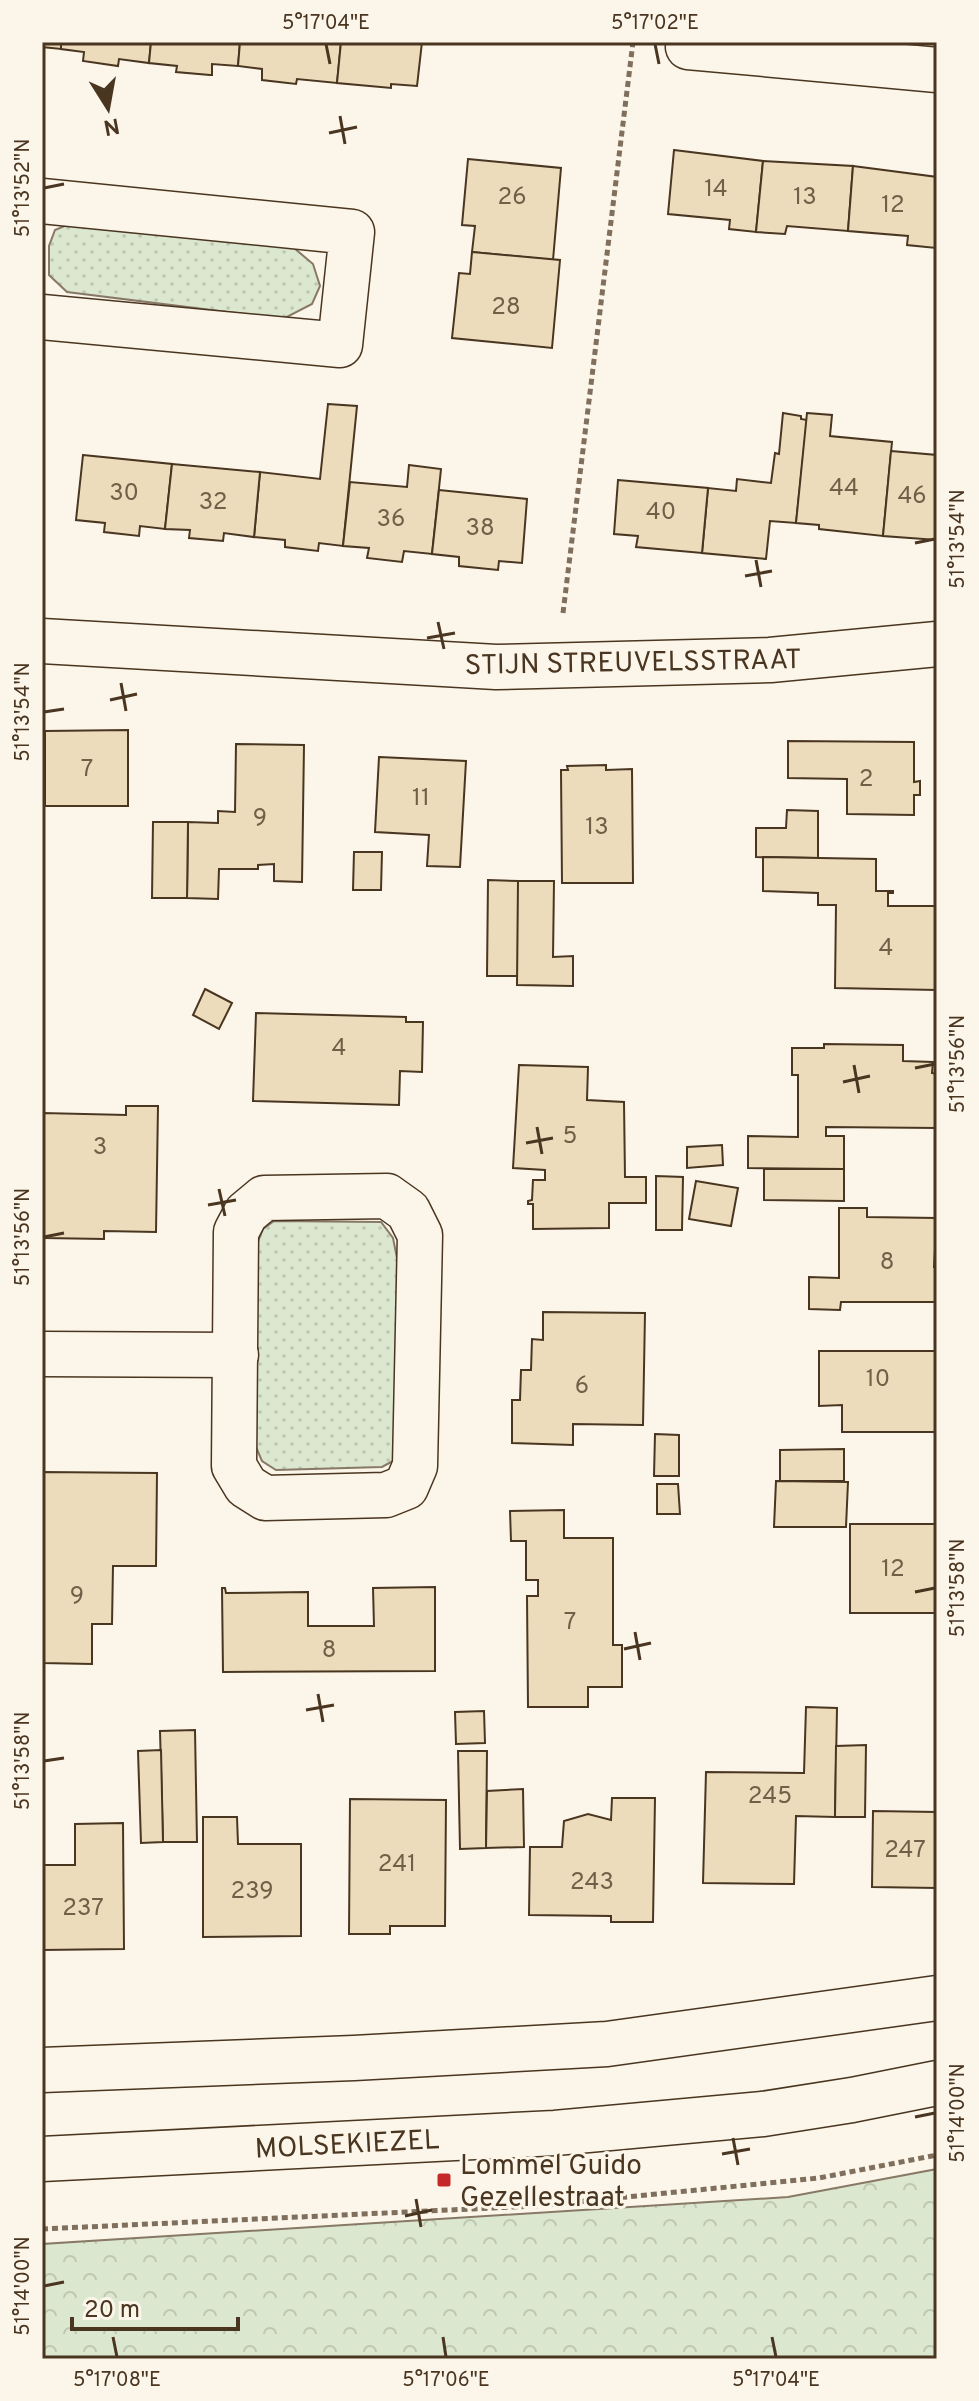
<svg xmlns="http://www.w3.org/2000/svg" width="979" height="2401" font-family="Overpass,sans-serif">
<defs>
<pattern id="grass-dots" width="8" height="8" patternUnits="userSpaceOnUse" patternTransform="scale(2)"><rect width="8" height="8" fill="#dce7d0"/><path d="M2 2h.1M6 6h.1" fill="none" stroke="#bec7b2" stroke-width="1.8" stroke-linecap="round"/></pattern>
<pattern id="forest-crowns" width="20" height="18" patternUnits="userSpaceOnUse" patternTransform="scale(2)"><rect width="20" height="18" fill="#dce7d0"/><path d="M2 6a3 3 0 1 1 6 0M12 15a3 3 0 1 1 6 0" fill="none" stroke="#bec7b2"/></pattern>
</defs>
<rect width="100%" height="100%" fill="#fbf6e9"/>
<!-- grass -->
<g fill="url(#grass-dots)" stroke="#887966" stroke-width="2">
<polygon points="79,220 294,248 313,264 320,286 312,304 283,319 67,292 49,275 49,246 55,230"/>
<polygon points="274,1221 381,1222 393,1238 397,1258 396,1448 393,1461 382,1467 276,1470 262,1461 256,1447 257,1244 263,1229"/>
</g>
<!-- forest -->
<polygon fill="url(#forest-crowns)" stroke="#887966" stroke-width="2" points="937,2169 937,2359 42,2359 42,2244 788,2197"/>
<!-- building -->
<g fill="#ecdcbc" stroke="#4a3520" stroke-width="2">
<polygon points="42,42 61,42 61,49 42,47"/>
<polygon points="61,42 151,42 149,63 119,59 118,66 83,61 84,52 61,49"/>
<polygon points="151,42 240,42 238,66 212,64 212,75 210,75 176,72 177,66 149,63"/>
<polygon points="240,42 341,42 337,83 297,79 296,84 262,80 262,69 238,66"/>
<polygon points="341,42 422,42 417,86 391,84 391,88 337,83"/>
<polygon points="674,150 763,161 756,232 729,229 730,220 668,214"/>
<polygon points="468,159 561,168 553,260 472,252 475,226 462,225"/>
<polygon points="763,161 853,166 848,231 787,226 785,234 756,232"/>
<polygon points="853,166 937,177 936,248 907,245 908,236 848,231"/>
<polygon points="472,252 560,260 552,348 452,338 459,273 470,274"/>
<polygon points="328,404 357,406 343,546 319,543 318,551 285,547 285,540 254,537 260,472 320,479"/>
<polygon points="783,413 801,416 801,419 807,420 796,523 770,521 766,559 702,553 708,488 736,491 737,479 771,483 775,453 779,454"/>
<polygon points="807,413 832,415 830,436 892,442 883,536 819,529 819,525 796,523"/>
<polygon points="891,451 937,455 937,540 883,536"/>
<polygon points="83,455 172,464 165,529 140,526 139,536 104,532 105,523 76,520"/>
<polygon points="172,464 260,472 254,537 224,533 223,541 189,538 190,530 165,529"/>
<polygon points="409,465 441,469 432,554 404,551 402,562 367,558 369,548 343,546 350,482 407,487"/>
<polygon points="618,480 708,488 702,553 636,547 638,536 614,534"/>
<polygon points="439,490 527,499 522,563 499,561 498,570 459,566 459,557 432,554"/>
<polygon points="128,730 128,806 45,806 45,731"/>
<polygon points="788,741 914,742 914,782 920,781 920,795 914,795 914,815 847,814 847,779 788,778"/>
<polygon points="236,744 304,745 302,882 274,881 274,864 258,865 258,869 219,869 218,899 187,898 188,822 218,823 218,811 235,812"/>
<polygon points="379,757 466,761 460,867 427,866 429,835 375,832"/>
<polygon points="606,765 606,770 632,769 633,883 562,883 561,770 568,770 567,766"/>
<polygon points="787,810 818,811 818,858 756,857 756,828 786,828"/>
<polygon points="153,822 188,822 187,898 152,898"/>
<polygon points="354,852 382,852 381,890 353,890"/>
<polygon points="763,857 876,859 876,891 893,891 893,893 888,893 888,906 937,906 937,990 835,988 836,905 818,905 818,893 763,891"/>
<polygon points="488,880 518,881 518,976 487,976"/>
<polygon points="518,881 554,881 553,957 573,956 573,986 517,985"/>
<polygon points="205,989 232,1003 219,1029 193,1015"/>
<polygon points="256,1013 406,1017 406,1022 423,1022 422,1072 400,1071 399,1105 253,1101"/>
<polygon points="824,1044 903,1045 903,1061 933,1062 932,1073 937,1074 937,1128 826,1127 826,1136 844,1136 844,1169 748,1168 748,1136 798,1137 798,1075 792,1075 792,1048 824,1048"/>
<polygon points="519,1065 588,1067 587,1100 624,1102 625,1177 646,1177 646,1203 609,1203 609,1228 533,1229 533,1204 528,1204 528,1201 532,1200 533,1180 545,1180 545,1170 513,1168"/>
<polygon points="126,1106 158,1106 156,1232 104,1231 104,1239 44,1238 43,1113 126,1115"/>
<polygon points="722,1145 723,1165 687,1168 687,1147"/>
<polygon points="764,1169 844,1169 844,1201 764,1200"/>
<polygon points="656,1176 683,1177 682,1230 656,1230"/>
<polygon points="696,1181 738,1188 731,1226 689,1219"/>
<polygon points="839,1208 867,1208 867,1217 937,1218 934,1267 937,1267 937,1302 841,1302 840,1310 809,1309 809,1277 839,1278"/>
<polygon points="543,1312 645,1313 643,1425 573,1424 573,1445 512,1443 512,1400 520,1400 521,1370 531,1370 532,1339 543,1340"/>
<polygon points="819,1351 937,1351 937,1432 842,1432 842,1405 819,1406"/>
<polygon points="655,1434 679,1435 679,1476 654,1476"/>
<polygon points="844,1449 844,1481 780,1481 780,1450"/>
<polygon points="42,1472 157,1473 156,1566 113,1566 112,1624 92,1624 92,1664 42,1663"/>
<polygon points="776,1481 848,1482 846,1527 774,1527"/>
<polygon points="657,1484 678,1484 680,1514 657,1514"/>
<polygon points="564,1510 564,1538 613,1538 613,1645 622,1645 622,1687 588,1687 588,1707 528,1707 527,1596 538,1596 538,1580 526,1580 526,1541 511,1541 510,1511"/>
<rect x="850" y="1524" width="87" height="89"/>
<polygon points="435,1587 435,1671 223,1672 222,1588 225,1588 226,1593 308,1592 308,1626 374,1626 373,1588"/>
<polygon points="806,1707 837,1708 835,1817 796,1816 794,1884 703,1883 706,1772 804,1773"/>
<polygon points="484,1711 485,1743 456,1744 455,1712"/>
<polygon points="195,1730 197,1842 163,1842 160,1731"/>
<polygon points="866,1745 865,1817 835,1817 836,1746"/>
<polygon points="161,1750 163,1842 141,1843 138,1751"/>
<polygon points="458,1751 487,1751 486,1848 460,1849"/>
<polygon points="523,1789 524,1847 486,1848 487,1791"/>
<polygon points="612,1798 655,1798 653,1922 611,1922 611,1916 529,1915 530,1847 562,1847 564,1821 588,1814 611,1820"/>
<polygon points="350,1799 446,1800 445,1926 390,1926 390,1934 349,1934"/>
<polygon points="873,1811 937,1812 937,1888 872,1887"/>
<polygon points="203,1817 237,1817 238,1844 301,1844 301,1936 203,1937"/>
<polygon points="123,1823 124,1949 42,1950 42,1865 75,1865 75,1824"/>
</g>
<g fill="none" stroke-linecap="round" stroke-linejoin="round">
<!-- minor casing -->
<g stroke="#4a3520" stroke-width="47">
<g id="minor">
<polyline points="689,42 688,47 937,70"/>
<polyline points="42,201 352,232 340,345 42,317"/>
<polyline points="42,641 496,667 770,660 937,644"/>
<polygon points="387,1196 408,1211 420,1235 415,1466 406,1487 386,1495 265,1498 246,1486 234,1466 236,1232 246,1213 264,1198"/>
<polyline points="42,1354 236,1355"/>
<polyline points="42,2070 354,2058 607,2044 937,1998"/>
</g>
</g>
<!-- secondary casing -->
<g stroke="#4a3520" stroke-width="47">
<polyline id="secondary" points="42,2159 555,2133 763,2114 852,2100 937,2083"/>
</g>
<!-- path -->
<g stroke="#7f6f5c" stroke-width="5" stroke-dasharray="6 4" stroke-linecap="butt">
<polyline points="563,613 633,42"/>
<polyline points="42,2229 535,2206 819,2178 937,2155"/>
</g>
<!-- minor -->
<use href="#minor" stroke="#fbf6e9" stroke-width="44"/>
<!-- secondary -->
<use href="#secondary" stroke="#fbf6e9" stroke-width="44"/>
</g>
<!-- ticks -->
<path fill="none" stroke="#4a3520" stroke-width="3" d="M326,44L330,64M655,44L659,64M340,116L345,144M329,133L357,127M44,188L64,184M915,543L935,539M756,560L761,587M745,576L772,571M438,622L444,649M427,638L455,633M121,683L126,711M110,700L137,694M44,712L64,709M854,1065L859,1093M915,1068L935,1064M843,1082L870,1076M537,1127L542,1154M526,1143L553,1138M219,1189L225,1216M208,1205L236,1200M44,1237L64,1233M915,1592L935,1588M635,1632L640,1660M624,1649L651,1643M318,1694L323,1722M306,1710L334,1705M44,1761L64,1758M915,2117L935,2113M733,2138L738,2165M722,2154L750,2149M416,2199L421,2227M405,2216L432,2210M44,2286L64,2282M113,2337L117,2357M443,2337L446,2357M772,2337L776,2357"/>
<!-- markers -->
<rect fill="#c62828" stroke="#fbf6e9" stroke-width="3" x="436" y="2172" width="16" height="16" rx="4"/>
<g text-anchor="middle" stroke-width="6" stroke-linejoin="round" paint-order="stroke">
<!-- number labels -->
<g font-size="24" fill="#725f47">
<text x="716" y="196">14</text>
<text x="512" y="204">26</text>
<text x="805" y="204">13</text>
<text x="893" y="212">12</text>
<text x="506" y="314">28</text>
<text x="844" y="495">44</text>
<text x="124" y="500">30</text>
<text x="912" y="503">46</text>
<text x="213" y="509">32</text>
<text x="661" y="519">40</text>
<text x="391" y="526">36</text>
<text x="480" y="535">38</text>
<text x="87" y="776">7</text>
<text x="866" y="786">2</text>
<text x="421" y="805">11</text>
<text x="260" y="825">9</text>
<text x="597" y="834">13</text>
<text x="886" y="955">4</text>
<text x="339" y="1055">4</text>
<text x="570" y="1143">5</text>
<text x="100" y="1154">3</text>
<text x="887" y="1269">8</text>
<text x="878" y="1386">10</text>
<text x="582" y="1393">6</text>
<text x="893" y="1576">12</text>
<text x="77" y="1603">9</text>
<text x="570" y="1629">7</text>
<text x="329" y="1657">8</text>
<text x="770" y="1803">245</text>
<text x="905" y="1857">247</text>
<text x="397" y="1871">241</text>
<text x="592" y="1889">243</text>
<text x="252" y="1898">239</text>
<text x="83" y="1915">237</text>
</g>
<!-- street labels -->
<g font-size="28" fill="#4a3520" stroke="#fbf6e9">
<text transform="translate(633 661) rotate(-1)" y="10">STIJN STREUVELSSTRAAT</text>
<text transform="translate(347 2143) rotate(-3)" y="10">MOLSEKIEZEL</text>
</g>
<!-- poi labels -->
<g font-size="28" fill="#4a3520" stroke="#fbf6e9" text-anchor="start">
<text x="460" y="2174">Lommel Guido<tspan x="460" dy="32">Gezellestraat</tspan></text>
</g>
</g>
<!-- border -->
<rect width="979" height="2401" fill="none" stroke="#fbf6e9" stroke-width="88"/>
<!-- north arrow -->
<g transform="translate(108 108) rotate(169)" stroke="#fbf6e9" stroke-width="6" paint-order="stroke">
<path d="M0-6L14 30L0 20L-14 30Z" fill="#4a3520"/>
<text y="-12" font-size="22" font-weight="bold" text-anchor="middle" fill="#4a3520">N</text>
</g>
<!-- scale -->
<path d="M72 2317v12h166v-12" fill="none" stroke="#4a3520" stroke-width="4"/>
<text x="84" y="2317" font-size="24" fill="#4a3520" stroke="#fbf6e9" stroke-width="6" paint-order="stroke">20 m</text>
<rect x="44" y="44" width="891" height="2313" fill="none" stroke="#4a3520" stroke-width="3"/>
<g font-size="20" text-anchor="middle" fill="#4a3520">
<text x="326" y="29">5°17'04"E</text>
<text x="655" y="29">5°17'02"E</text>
<text transform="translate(22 188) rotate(-90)" y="7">51°13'52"N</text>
<text transform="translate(957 539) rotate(-90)" y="7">51°13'54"N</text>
<text transform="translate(22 712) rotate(-90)" y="7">51°13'54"N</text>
<text transform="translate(957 1064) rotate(-90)" y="7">51°13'56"N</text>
<text transform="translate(22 1237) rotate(-90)" y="7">51°13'56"N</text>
<text transform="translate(957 1588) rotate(-90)" y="7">51°13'58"N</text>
<text transform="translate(22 1761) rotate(-90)" y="7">51°13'58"N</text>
<text transform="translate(957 2113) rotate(-90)" y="7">51°14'00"N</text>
<text transform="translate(22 2286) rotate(-90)" y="7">51°14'00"N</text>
<text x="117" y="2386">5°17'08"E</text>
<text x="446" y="2386">5°17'06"E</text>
<text x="776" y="2386">5°17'04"E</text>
</g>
</svg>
